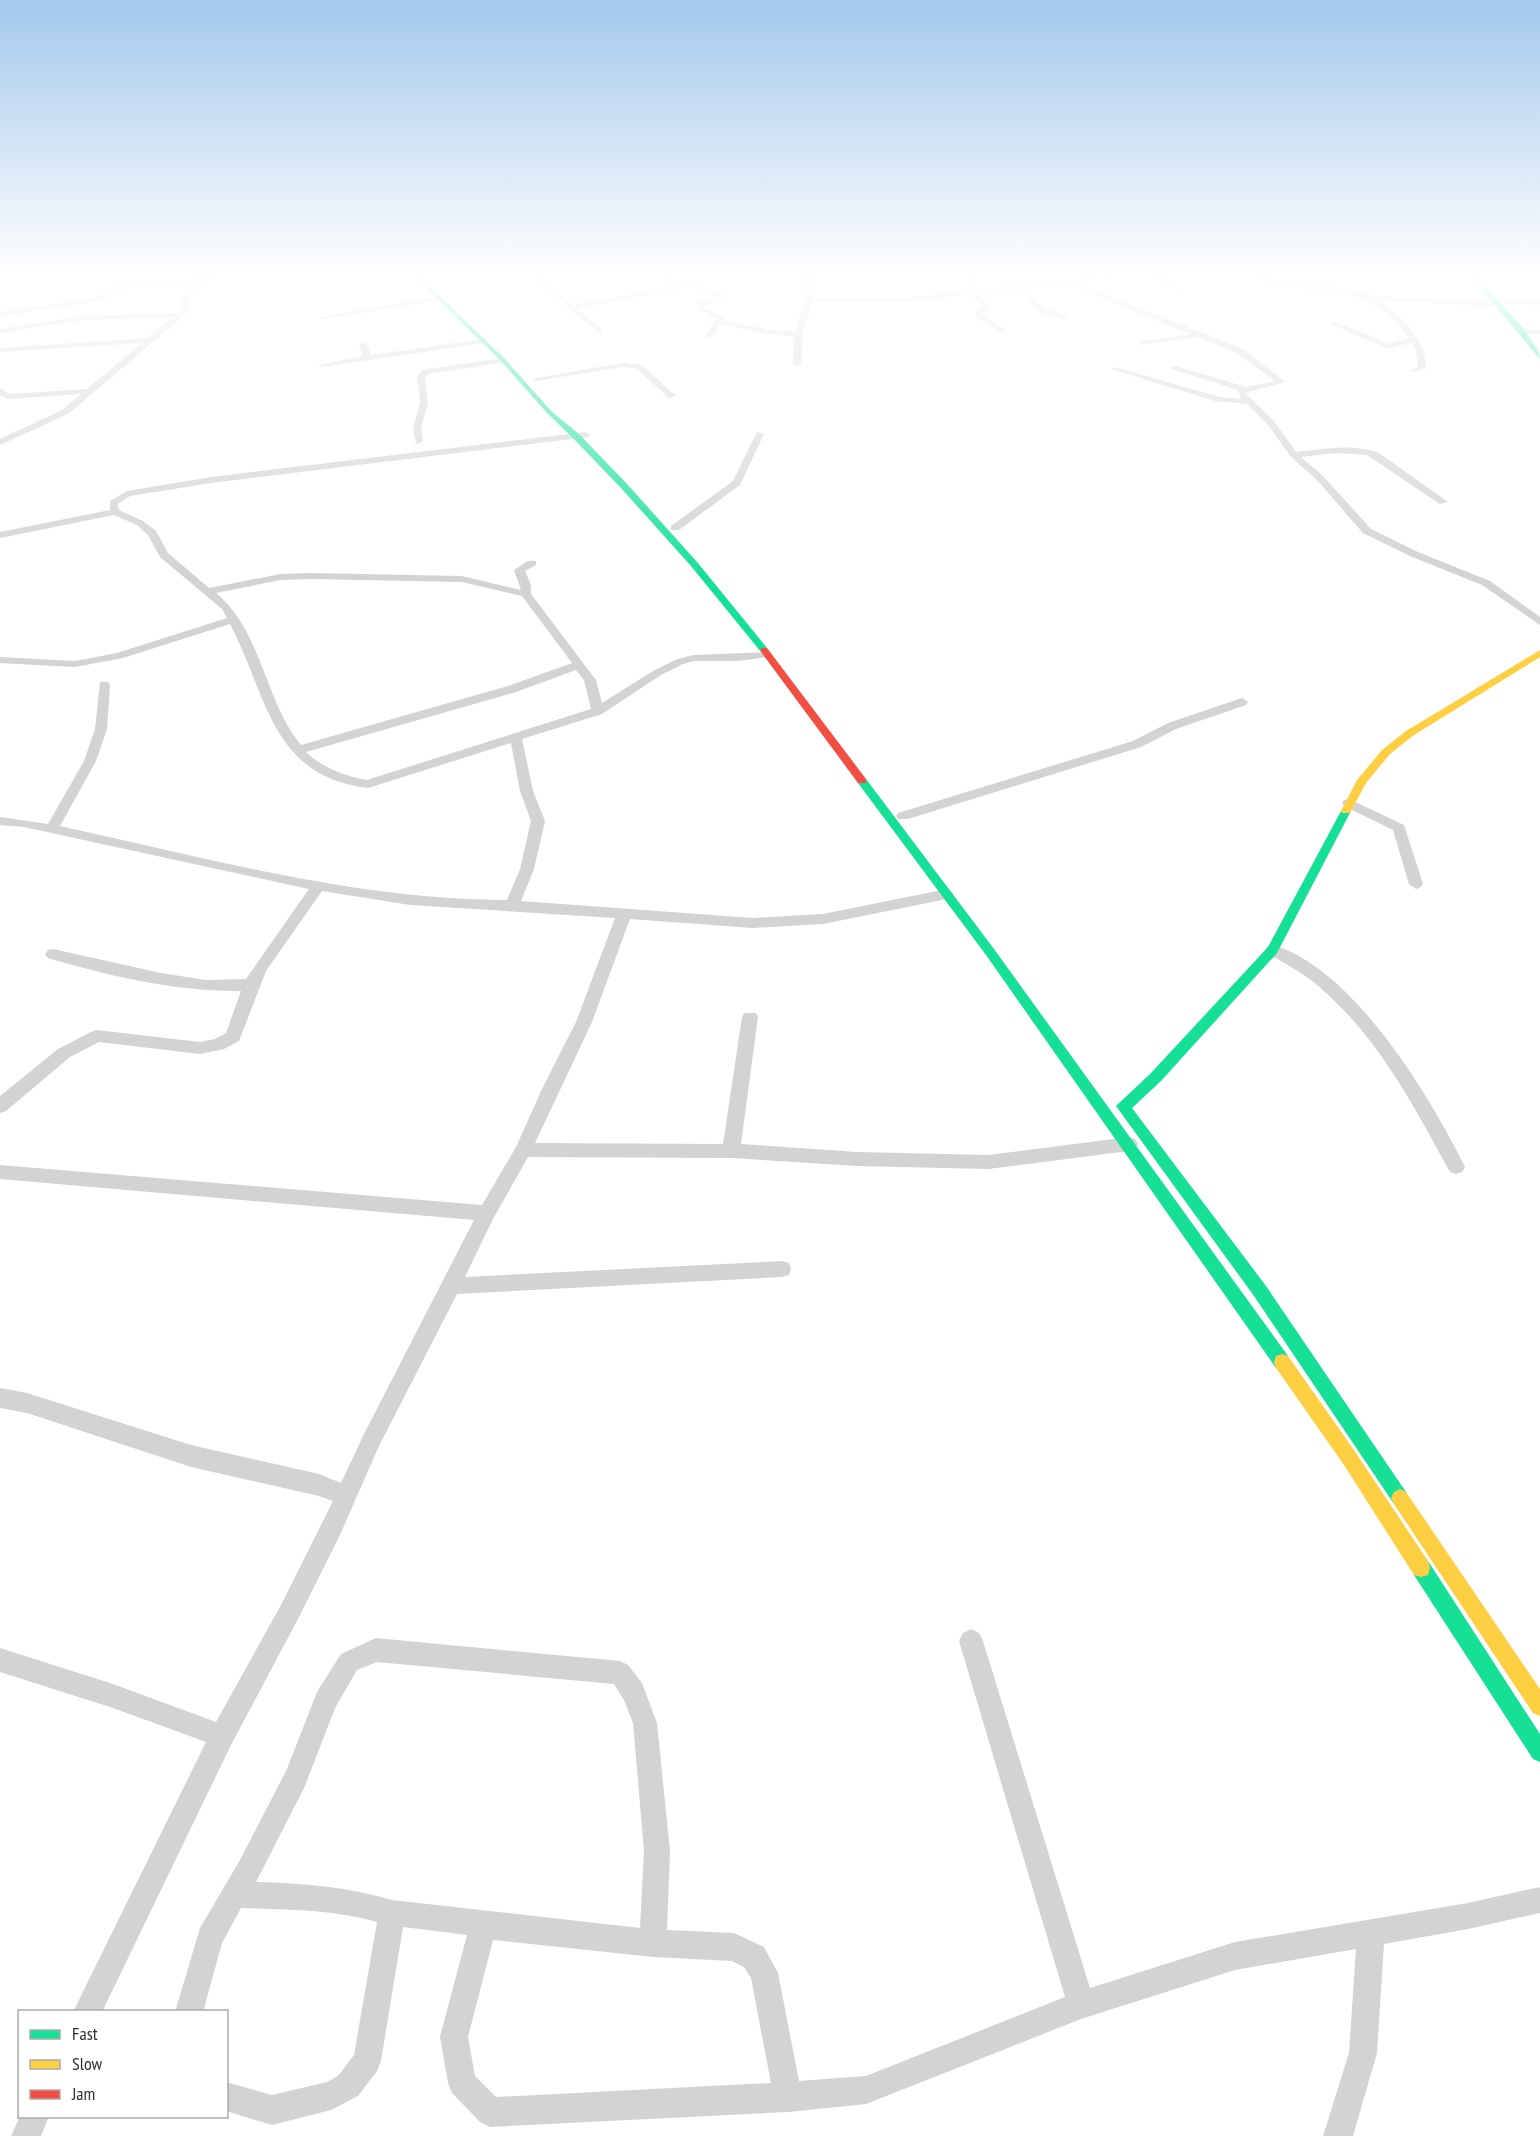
<svg xmlns="http://www.w3.org/2000/svg" width="1540" height="2136" font-family="'PT Sans Narrow',sans-serif">
<rect width="100%" height="100%" fill="#fff"/>
<g fill="none" stroke-linecap="round" stroke-linejoin="round">
<!-- street -->
<g fill="#d3d3d3" fill-rule="evenodd">
<polygon points="191,276 197,276 187,313 93,393 68,414 0,445 0,439 62,410 81,394 7,399 0,395 0,388 9,394 87,389 142,343 0,352 0,348 148,338 172,317 83,320 0,333 0,329 83,316 177,313 180,310 186,287 118,289 100,301 0,316 0,312 98,297 116,285 188,283"/>
<polygon points="206,276 213,276 205,283 201,283"/>
<path d="M530,276H537L572,305L667,288L665,286L669,284L656,276H664L678,283V285L675,286L694,283L724,295V299L703,307L723,317V320L768,330L795,331L806,299L798,291L805,285L808,276H814L811,286L806,291L812,297H912L968,290V281L962,276L973,279L974,290L1112,276L1109,278L1074,282L1243,349L1285,382L1245,393L1274,421L1296,452C1324,449 1353,443 1379,453L1448,502L1440,504L1367,455L1336,453L1301,457L1323,476L1371,529L1418,552L1490,581L1540,617V625L1482,585L1410,556L1363,533L1317,480L1291,457L1268,425L1247,404L1215,401L1111,369L1115,367L1220,397L1241,399L1238,390L1169,368L1176,366L1246,387L1275,381L1237,353L1198,337L1140,345V341H1143L1190,334L1065,283L1020,288L1046,308L1069,316L1066,320L1040,312L1013,289L976,294L992,308L983,314L1004,329V333H1001L976,317V310L983,307L969,295L912,301H813L803,331L801,364L797,366L793,364L794,336L768,334L720,324L711,338H705L715,319L695,308L698,303L715,297L693,287L576,308L603,330L604,332L600,334Z"/>
<polygon points="1147,276 1155,276 1184,290 1179,291"/>
<path d="M1249,276H1258L1277,281L1331,287L1377,296L1492,302L1495,299L1540,301V305L1501,303L1503,305L1499,307L1378,300C1400,316 1426,338 1426,368L1415,372L1411,370L1418,367V358L1412,342L1389,349L1330,324L1337,322L1389,344L1409,338L1393,319L1365,298L1277,285Z"/>
<polygon points="441,296 444,300 324,319 320,317"/>
<polygon points="1519,329 1540,330 1540,334 1522,333 1519,333"/>
<polygon points="483,339 486,339 486,343 322,367 318,365 363,356 359,344 363,342 367,344 371,355"/>
<polygon points="503,358 506,358 506,362 428,374 425,377 428,403 421,428 423,442 416,444 413,428 420,403 417,377 422,370"/>
<polygon points="622,363 642,365 676,396 669,398 637,369 622,367 536,381 532,379"/>
<path d="M586,432L590,435L589,437L211,483L130,496L118,504L119,510L143,521L156,531L168,553L209,588L280,574L311,573L462,576L521,590L514,570L528,561H536V565L525,571L531,585V594L596,680L602,703L653,671L675,660L693,655L771,652V656L767,657L738,661H694L683,664L661,675L602,714L522,739L533,791L545,821L534,869L521,901L753,918L823,914L947,889L954,894L947,899L823,924L753,928L630,919L592,1022L535,1143L723,1144L742,1017L744,1013H756L758,1017L741,1144L857,1152L988,1155L1129,1137L1135,1139L1138,1144L1135,1149L1129,1151L988,1169L857,1166L731,1158L528,1157L493,1219L465,1277L782,1261L789,1263L791,1269L789,1275L782,1277L457,1294L378,1448L340,1535L298,1619L231,1745L102,2012H73L206,1742L113,1708L0,1672V1648L113,1684L216,1722L282,1603L333,1501L319,1496L191,1467L27,1413L0,1408V1388L27,1393L191,1445L319,1474L341,1483L364,1434L474,1220L0,1179V1165L482,1205L516,1147L542,1089L576,1022L615,918L410,905L322,891L266,971L239,1041L224,1049L200,1054L99,1042L70,1057L6,1111L0,1113V1096L58,1049L91,1032L97,1030L200,1042L215,1039L226,1033L241,991C178,992 109,976 48,958L45,954L48,950L53,949L161,973L206,980L246,979L309,889L24,827L0,825V817L48,824L84,761L95,729L100,682H108L110,685L107,729L96,761L60,826C207,858 356,900 507,900L520,869L531,821L520,791L511,743L368,788C270,776 268,696 230,624L123,658L75,667L0,663V657L75,661L117,653L227,618L222,609L160,557L148,535L137,525L114,515L0,538V532L110,510V501L127,491L211,477ZM311,579L462,582L522,596L572,663L508,686L301,745C264,700 262,631 216,593L280,580ZM576,670L584,680L591,709L367,780C347,777 321,767 306,752L516,692Z"/>
<polygon points="757,432 764,434 740,485 679,530 671,530 671,526 733,481"/>
<polygon points="1242,698 1248,702 1246,705 1176,729 1141,747 908,819 898,819 896,816 898,813 1133,741 1168,723"/>
<polygon points="1349,799 1404,825 1423,884 1421,887 1416,889 1409,884 1393,830 1344,806 1342,803 1344,800"/>
<path d="M1273,945C1353,968 1430,1096 1465,1167L1462,1172L1456,1174L1450,1172C1415,1108 1380,1041 1325,992C1308,976 1288,965 1268,954L1265,950L1268,946Z"/>
<path d="M971,1629L979,1633L983,1641L1090,1988L1235,1942L1468,1903L1540,1887V1913L1468,1929L1384,1944L1377,2053L1353,2136H1323L1349,2053L1356,1949L1235,1970L1081,2019L866,2104L788,2112L490,2127L480,2122L452,2093L448,2083L440,2037L467,1935L403,1927L381,2061L377,2071L358,2096L331,2110L272,2125L226,2111V2082L272,2095L327,2082L338,2076L354,2055L377,1922C333,1909 287,1910 241,1908L222,1943L203,2012H175L200,1928L240,1860L287,1769L317,1692L341,1654L376,1638L620,1661L628,1665L642,1683L657,1723L670,1851L667,1930L734,1933L764,1947L778,1973L799,2081L866,2076L1065,1997L959,1641L963,1633ZM377,1662L614,1684L624,1700L633,1723L644,1851L640,1928L392,1900C347,1887 303,1883 256,1882L305,1786L335,1708L357,1670ZM493,1940L653,1957L732,1961L744,1967L751,1978L771,2083L496,2097L475,2076L468,2037Z"/>
<polygon points="20,2116 49,2116 41,2136 11,2136"/>
</g>
<!-- fast -->
<g fill="#16e098" fill-rule="evenodd">
<polygon points="414,276 419,276 505,359 552,412 579,434 627,484 697,562 767,648 767,652 761,652 691,566 621,488 573,438 548,414 501,361"/>
<polygon points="435,276 453,276 436,279 433,277"/>
<path d="M1470,276H1475C1489,291 1540,341 1540,359Z"/>
<polygon points="862,778 866,779 994,949 1288,1356 1290,1362 1288,1368 1282,1370 1276,1368 986,955 858,783 857,781"/>
<polygon points="1346,808 1351,811 1277,953 1161,1081 1132,1108 1266,1286 1406,1492 1409,1498 1406,1504 1400,1507 1394,1504 1254,1296 1116,1106 1151,1073 1268,947 1341,811"/>
<polygon points="1421,1559 1428,1561 1540,1734 1540,1762 1533,1759 1414,1575 1412,1568 1414,1561"/>
</g>
<!-- slow -->
<g fill="#ffcf43" fill-rule="evenodd">
<polygon points="1540,650 1540,657 1414,735 1390,754 1366,783 1350,813 1342,813 1341,811 1357,780 1382,750 1406,731"/>
<polygon points="1282,1354 1288,1356 1356,1453 1428,1561 1430,1568 1428,1575 1421,1577 1414,1575 1344,1465 1276,1368 1274,1362 1276,1356"/>
<polygon points="1400,1489 1406,1492 1540,1689 1540,1716 1533,1713 1394,1504 1391,1498 1394,1492"/>
</g>
<!-- jam -->
<polygon fill="#f24e42" fill-rule="evenodd" points="761,648 767,648 866,779 866,783 858,783 761,652"/>
</g>
<!-- sky -->
<linearGradient id="sky" x2="0" y2="1"><stop stop-color="#a2c8ec"/><stop offset="0.48" stop-color="#fff"/><stop offset="1" stop-color="#fff" stop-opacity="0"/></linearGradient>
<rect width="1540" height="575" fill="url(#sky)"/>
<!-- legend -->
<rect x="18" y="2010" width="210" height="108" fill="#ffffff" stroke="#ababab" stroke-width="1.5"/>
<rect x="30" y="2030" width="30" height="9" fill="#16e098" stroke="#ababab" stroke-width="1.5"/>
<text x="72" y="2040" font-size="18" fill="#2e2e2e">Fast</text>
<rect x="30" y="2060" width="30" height="9" fill="#ffcf43" stroke="#ababab" stroke-width="1.5"/>
<text x="72" y="2070" font-size="18" fill="#2e2e2e">Slow</text>
<rect x="30" y="2090" width="30" height="9" fill="#f24e42" stroke="#ababab" stroke-width="1.5"/>
<text x="72" y="2100" font-size="18" fill="#2e2e2e">Jam</text>
</svg>
